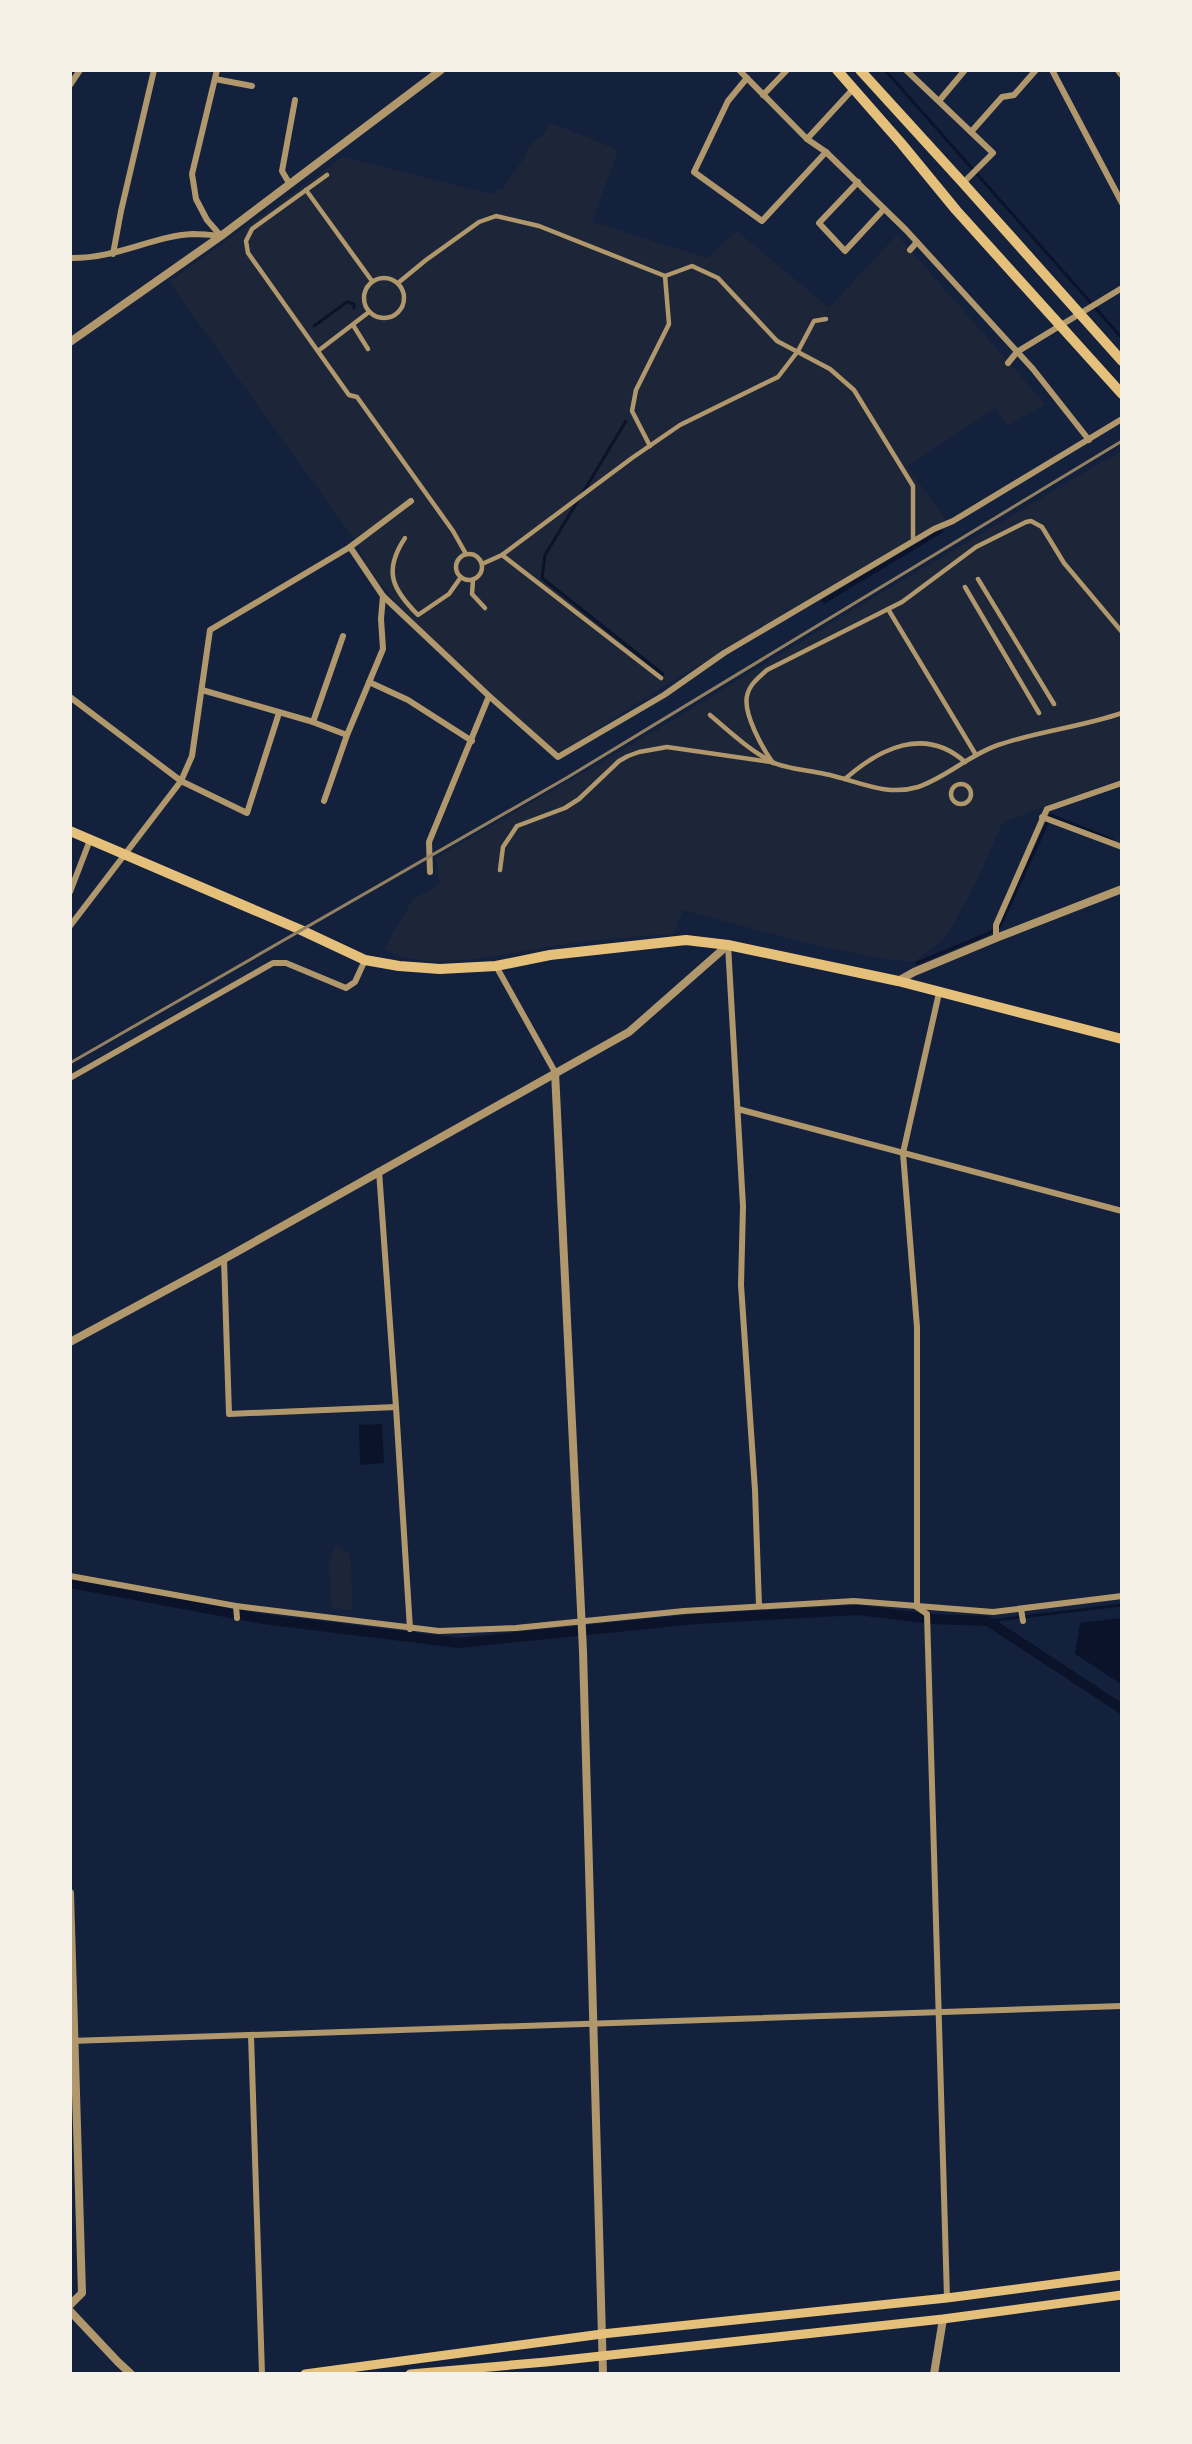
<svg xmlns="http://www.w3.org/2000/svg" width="1192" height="2444" font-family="'Nunito Sans',sans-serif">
<rect width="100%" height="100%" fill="#14213d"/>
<!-- green -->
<g fill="#1d2539">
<path d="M551,123L618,150L592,222L707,258L737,231L829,308L897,235L1045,404L1008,426L996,408L907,466L946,520L669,683L558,754C527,726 355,578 360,547L169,282L343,157L494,195L496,190L503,188L526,155L527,149L539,137L541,138Z"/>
<path d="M1121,451V779L1003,822L976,883L946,937L914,962C838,955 757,929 683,910L674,934C636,936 598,939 560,945C513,952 424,975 384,949L413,899L440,885L436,858L655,731L873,598Z"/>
<polygon points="336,1544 349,1553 351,1559 352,1610 332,1607 329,1565"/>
</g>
<!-- water -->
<g fill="#0b132b">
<polygon points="942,528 944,532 824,604 821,600"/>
<polygon points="382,1424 384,1463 360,1465 359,1425"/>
<polygon points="1121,1618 1122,1618 1121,1684 1075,1654 1080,1623"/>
</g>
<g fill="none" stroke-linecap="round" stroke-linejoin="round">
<!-- stream -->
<g stroke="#0b132b" stroke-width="3">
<polyline points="885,70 1122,338"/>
<polyline points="314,326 347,302 354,304 354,308"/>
<polyline points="582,494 626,421"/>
<polyline points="579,499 545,555 542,578 663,674"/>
<polyline points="917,963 987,934 1000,926 1051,815 1112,840"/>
<polyline points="988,1621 1122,1605"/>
</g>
<!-- canal -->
<polyline stroke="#0b132b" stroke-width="10" points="70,1583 263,1619 459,1643 696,1619 858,1610 932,1619 988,1621 1122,1709"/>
<!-- pedestrian -->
<g stroke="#b1986c" stroke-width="4.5">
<polyline points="327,175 252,229 246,241 248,253 349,395 357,397 453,531 466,554"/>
<polyline points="306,190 372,281"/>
<circle cx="384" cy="298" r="20"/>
<polyline points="398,283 426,260 479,222 496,216 539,226 665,276 692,266 718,278 777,341 830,369 854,390 913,486 913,538"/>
<polyline points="353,325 368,349"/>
<polyline points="318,351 369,312"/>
<polyline points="650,446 632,411 636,390 669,324 665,276"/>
<path d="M405,538C383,571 392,589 418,615L449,594L461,577"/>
<circle cx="469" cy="567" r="13"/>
<polyline points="502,555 661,678"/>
<polyline points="482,564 502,555 632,458 680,425 778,377 798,351 814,321 826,319"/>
<polyline points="978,579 1054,704"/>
<polyline points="473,580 472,594 485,608"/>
<polyline points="965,587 1039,713"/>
<polyline points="888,609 976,755"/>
<path d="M710,715C729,731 749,750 772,762C786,769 809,770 825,774C856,780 885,797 918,787C947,777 969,755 998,745C1039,731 1081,727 1122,713"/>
<path d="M773,763C763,749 743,714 747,696C749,685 759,677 767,670L902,602L976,547L1026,522L1031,521L1042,527L1064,563L1122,632"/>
<path d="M845,779C880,748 925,726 965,762"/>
<circle cx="961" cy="794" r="10"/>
<polyline points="500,870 503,847 517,826 565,808 579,799 619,761 628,756 639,752 667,747 771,762"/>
</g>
<!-- minor -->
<g stroke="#b1986c" stroke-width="6">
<polyline points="217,70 192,174 196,199 207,220 221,236"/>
<polyline points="739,70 807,139 826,152 906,230 1033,369 1089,440"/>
<polyline points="906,70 993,153 963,183"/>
<polyline points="1052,70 1122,203"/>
<polyline points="747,78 728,101 694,172 762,221 826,152"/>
<polyline points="215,79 252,86"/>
<polyline points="70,85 80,70"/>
<polyline points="763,95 787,70"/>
<polyline points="939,101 965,70"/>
<polyline points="971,132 1002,97 1014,95 1036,70"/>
<polyline points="807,139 853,89"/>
<polyline points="858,182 819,223 845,251 884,209"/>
<polyline points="289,183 282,171 295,100"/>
<polyline points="910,250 917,242"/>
<polyline points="113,254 121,211 154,70"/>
<path d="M70,258C116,259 152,236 193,234C202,234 212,235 221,236"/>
<polyline points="1008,363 1017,352 1122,288"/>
<polyline points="350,547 383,596 489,696 558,757 664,695 724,653 934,529 953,521 1122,419"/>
<polyline points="369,682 408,700 472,741"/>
<polyline points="202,690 310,721 347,735 383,649 381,619 383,596"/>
<polyline points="70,697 181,781 247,813 279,713"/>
<polyline points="313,722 343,636"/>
<polyline points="324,801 347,735"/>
<polyline points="1042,817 1122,847"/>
<polyline points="430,872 429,842 489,696"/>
<polyline points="70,892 90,840"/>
<polyline points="70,926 181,781 192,756 210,630 350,547 411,501"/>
<polyline points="996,938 996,925 1047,809 1122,783"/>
<polyline points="728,945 743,1206 741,1285 755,1490 759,1606"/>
<polyline points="496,966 555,1072"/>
<polyline points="70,1078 273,963 286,963 346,988 355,982 365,960"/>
<polyline points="738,1109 1122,1211"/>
<polyline points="379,1171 396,1407"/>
<polyline points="224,1259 229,1414 396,1407 410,1629"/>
<polyline points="70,1576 236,1606 439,1631 516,1628 684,1611 854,1601 993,1612 1122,1596"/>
<polyline points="236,1606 237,1618"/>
<polyline points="917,1607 927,1614 947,2298"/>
<polyline points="917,1607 917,1327 903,1153 939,993"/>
<polyline points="1021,1609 1023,1621"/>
<polyline points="251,2035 262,2374"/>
<polyline points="70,2041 1122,2006"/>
</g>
<!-- tertiary -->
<g stroke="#b1986c" stroke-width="8">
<polyline points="1119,70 1122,74"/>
<polyline points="70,342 221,236 441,70"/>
<polyline points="898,981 914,972 996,938 1122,889"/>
<polyline points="555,1072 583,1651 603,2374"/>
<polyline points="70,1342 224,1259 629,1032 728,945"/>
<polyline points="70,1893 82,2293 70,2305"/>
<polyline points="70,2311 118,2362 131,2374"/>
<polyline points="934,2374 943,2319"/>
</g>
<!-- secondary -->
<g stroke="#e5c07b" stroke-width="9">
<polyline points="305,2374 602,2334 947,2298 1122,2275"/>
<polyline points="410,2374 546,2362 943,2319 1122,2295"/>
</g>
<!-- primary -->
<g stroke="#e5c07b" stroke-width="10">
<polyline points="837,70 901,143 956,210 1122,394"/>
<polyline points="860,70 963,183 1122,361"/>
<polyline points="70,831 301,930 365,960 399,966 440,969 496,966 550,955 686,940 728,945 898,981 1122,1039"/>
</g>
<!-- rail -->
<polyline stroke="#918062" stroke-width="3" points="70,1063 568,777 1122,441"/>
</g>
<!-- border -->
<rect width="1192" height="2444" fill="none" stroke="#f6f1e7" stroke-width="144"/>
</svg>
